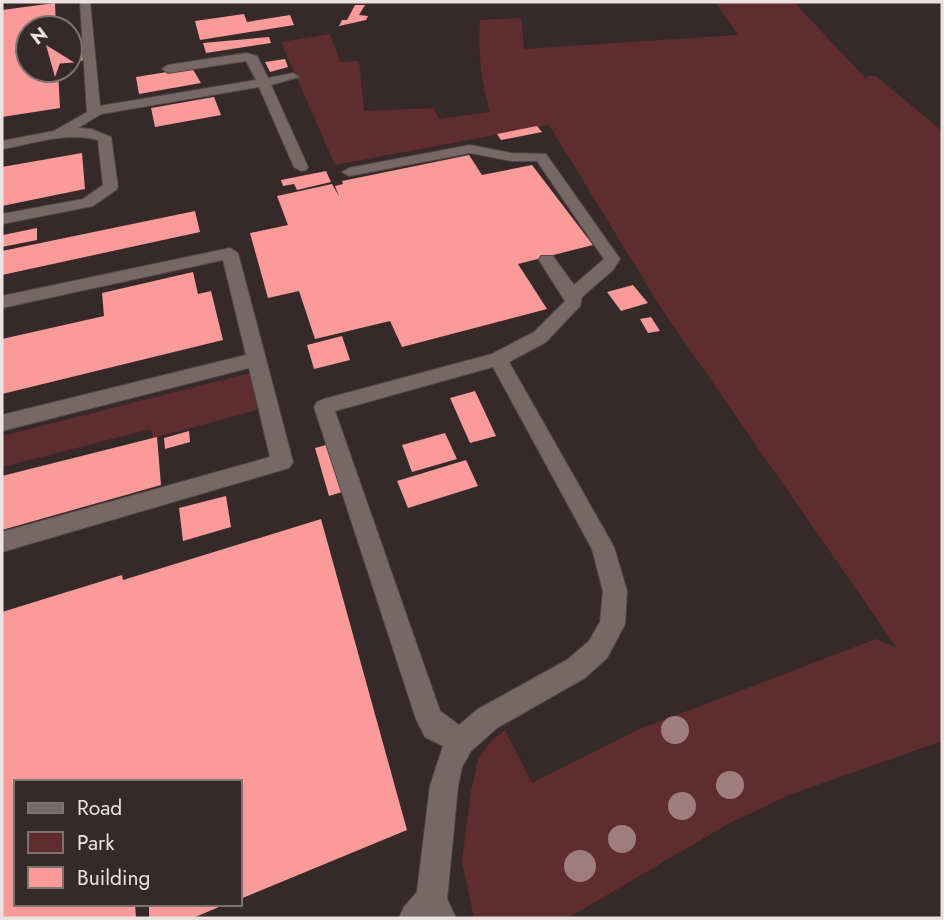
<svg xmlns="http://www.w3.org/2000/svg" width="944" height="920" font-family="Jost,sans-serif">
<rect width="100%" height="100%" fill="#362929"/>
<!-- green -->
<g fill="#5f2d2e">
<path d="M715,2H794L867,80L866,76H876L942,131V741L789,795L728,824L568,918H474L462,861L471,791L478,760L490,742L505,730L532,783L640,729L876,639L897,648L663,311L549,125L335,165L281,42L330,34L340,62L359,61L364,111L434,108L439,119L490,112C481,81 478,53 480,20L521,18L524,49L738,35Z"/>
<polygon points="250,373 257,410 153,438 151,429 2,467 2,436"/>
</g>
<!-- building -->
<g fill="#fa9a99">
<polygon points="55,3 56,28 28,28 28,70 58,70 60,108 2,117 2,10"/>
<polygon points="355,5 365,5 359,15 368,16 366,20 339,26 342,20 347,20"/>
<polygon points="244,14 247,22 290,15 294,25 200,40 195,21"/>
<polygon points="269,37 271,43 206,53 203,43"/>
<polygon points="83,42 85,60 70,63 70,44"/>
<polygon points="285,59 288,67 270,72 265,62"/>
<polygon points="192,68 201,83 139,94 136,77"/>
<polygon points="214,97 221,115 155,127 151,108"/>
<polygon points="537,126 542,132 501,140 497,134"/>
<polygon points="82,153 85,189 2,206 2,167"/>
<polygon points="469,155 482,175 532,165 593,245 518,264 547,309 402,347 390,321 315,339 299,291 268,298 250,233 288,225 277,196 332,184 339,196 335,186 343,184 342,181"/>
<polygon points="326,171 331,182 297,190 294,184 283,186 281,180"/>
<polygon points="195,211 200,232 2,275 2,251"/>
<polygon points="37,228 37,240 2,247 3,235"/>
<polygon points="193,272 198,294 211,291 223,340 2,394 2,339 104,316 102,293"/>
<polygon points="633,285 648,303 621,311 607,292"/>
<polygon points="651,317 660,331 648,333 640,319"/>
<polygon points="342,336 350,360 314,369 307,345"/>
<polygon points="475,391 496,436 470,443 450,398"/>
<polygon points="189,431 190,442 165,449 164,438"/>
<polygon points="445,433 457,459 412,472 402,445"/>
<polygon points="157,437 161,485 2,530 2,476"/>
<polygon points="326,445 342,492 329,496 315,448"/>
<polygon points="466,460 478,486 408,508 397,481"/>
<polygon points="226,496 231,527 183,541 179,508"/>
<polygon points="321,519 407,830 240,899 240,782 16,782 16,904 135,904 136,918 2,918 2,612 122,575 123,580"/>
<polygon points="149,904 226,904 193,918 149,918"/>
</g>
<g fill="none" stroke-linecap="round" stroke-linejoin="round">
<!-- minor casing -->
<g stroke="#534848" stroke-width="2">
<g id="minor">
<path d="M80,2H90L100,106L256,80L246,61L168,73L162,69L168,65L246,53L257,56L268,78L293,73L299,77L271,85L308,167L306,170L301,171L294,167L259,87L101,114L78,128L91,129L111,137L118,187L116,190L93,206L2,224V214L83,199L103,185L98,140C67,131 33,144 2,149V141L54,131L87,112Z"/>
<path d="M470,145L511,153L546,154L620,259L613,270L582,297L580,306L546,342L509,362L614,547L627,591L625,624L607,658L585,678L497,728L471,751L462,767L458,786L447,899L456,918H399L404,907L417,892L430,786L443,746L425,737L416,719L314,407L317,402L324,399L492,354L534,332L565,301L539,260L541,256H553L574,285L604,259L537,161H511L470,153L349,176L342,172L349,168ZM493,367L592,549L603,591L600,622L589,641L567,660L478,709L459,725L440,711L335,411Z"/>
<polygon points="230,248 238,253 293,462 289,468 2,552 2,532 270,457 249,368 2,431 2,415 246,355 223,260 2,308 2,296"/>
</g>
</g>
<!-- minor -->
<use href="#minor" fill="#766867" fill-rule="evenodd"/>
</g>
<!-- trees -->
<g fill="#9f7d7d">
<circle cx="675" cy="730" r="14"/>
<circle cx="730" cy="785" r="14"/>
<circle cx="682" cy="806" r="14"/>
<circle cx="622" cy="839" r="14"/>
<circle cx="580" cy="866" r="16"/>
</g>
<!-- border -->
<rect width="944" height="920" fill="none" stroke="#ebe3e2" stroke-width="7"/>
<!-- legend -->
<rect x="14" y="780" width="228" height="126" fill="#362929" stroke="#7e7373" stroke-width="2"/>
<rect x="28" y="803" width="35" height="10" fill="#766867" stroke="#7e7373" stroke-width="2"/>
<text x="77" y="815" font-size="21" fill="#ebe3e2">Road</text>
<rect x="28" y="832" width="35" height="21" fill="#5f2d2e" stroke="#7e7373" stroke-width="2"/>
<text x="77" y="850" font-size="21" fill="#ebe3e2">Park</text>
<rect x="28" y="867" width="35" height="21" fill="#fa9a99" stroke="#7e7373" stroke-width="2"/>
<text x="77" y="885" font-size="21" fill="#ebe3e2">Building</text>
<!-- north arrow -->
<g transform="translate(49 49) rotate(323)"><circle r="33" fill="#362929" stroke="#7e7373" stroke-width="2"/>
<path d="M0-5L12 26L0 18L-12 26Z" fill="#f59b9a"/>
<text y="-10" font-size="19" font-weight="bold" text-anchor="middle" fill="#ebe3e2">N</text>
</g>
</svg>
